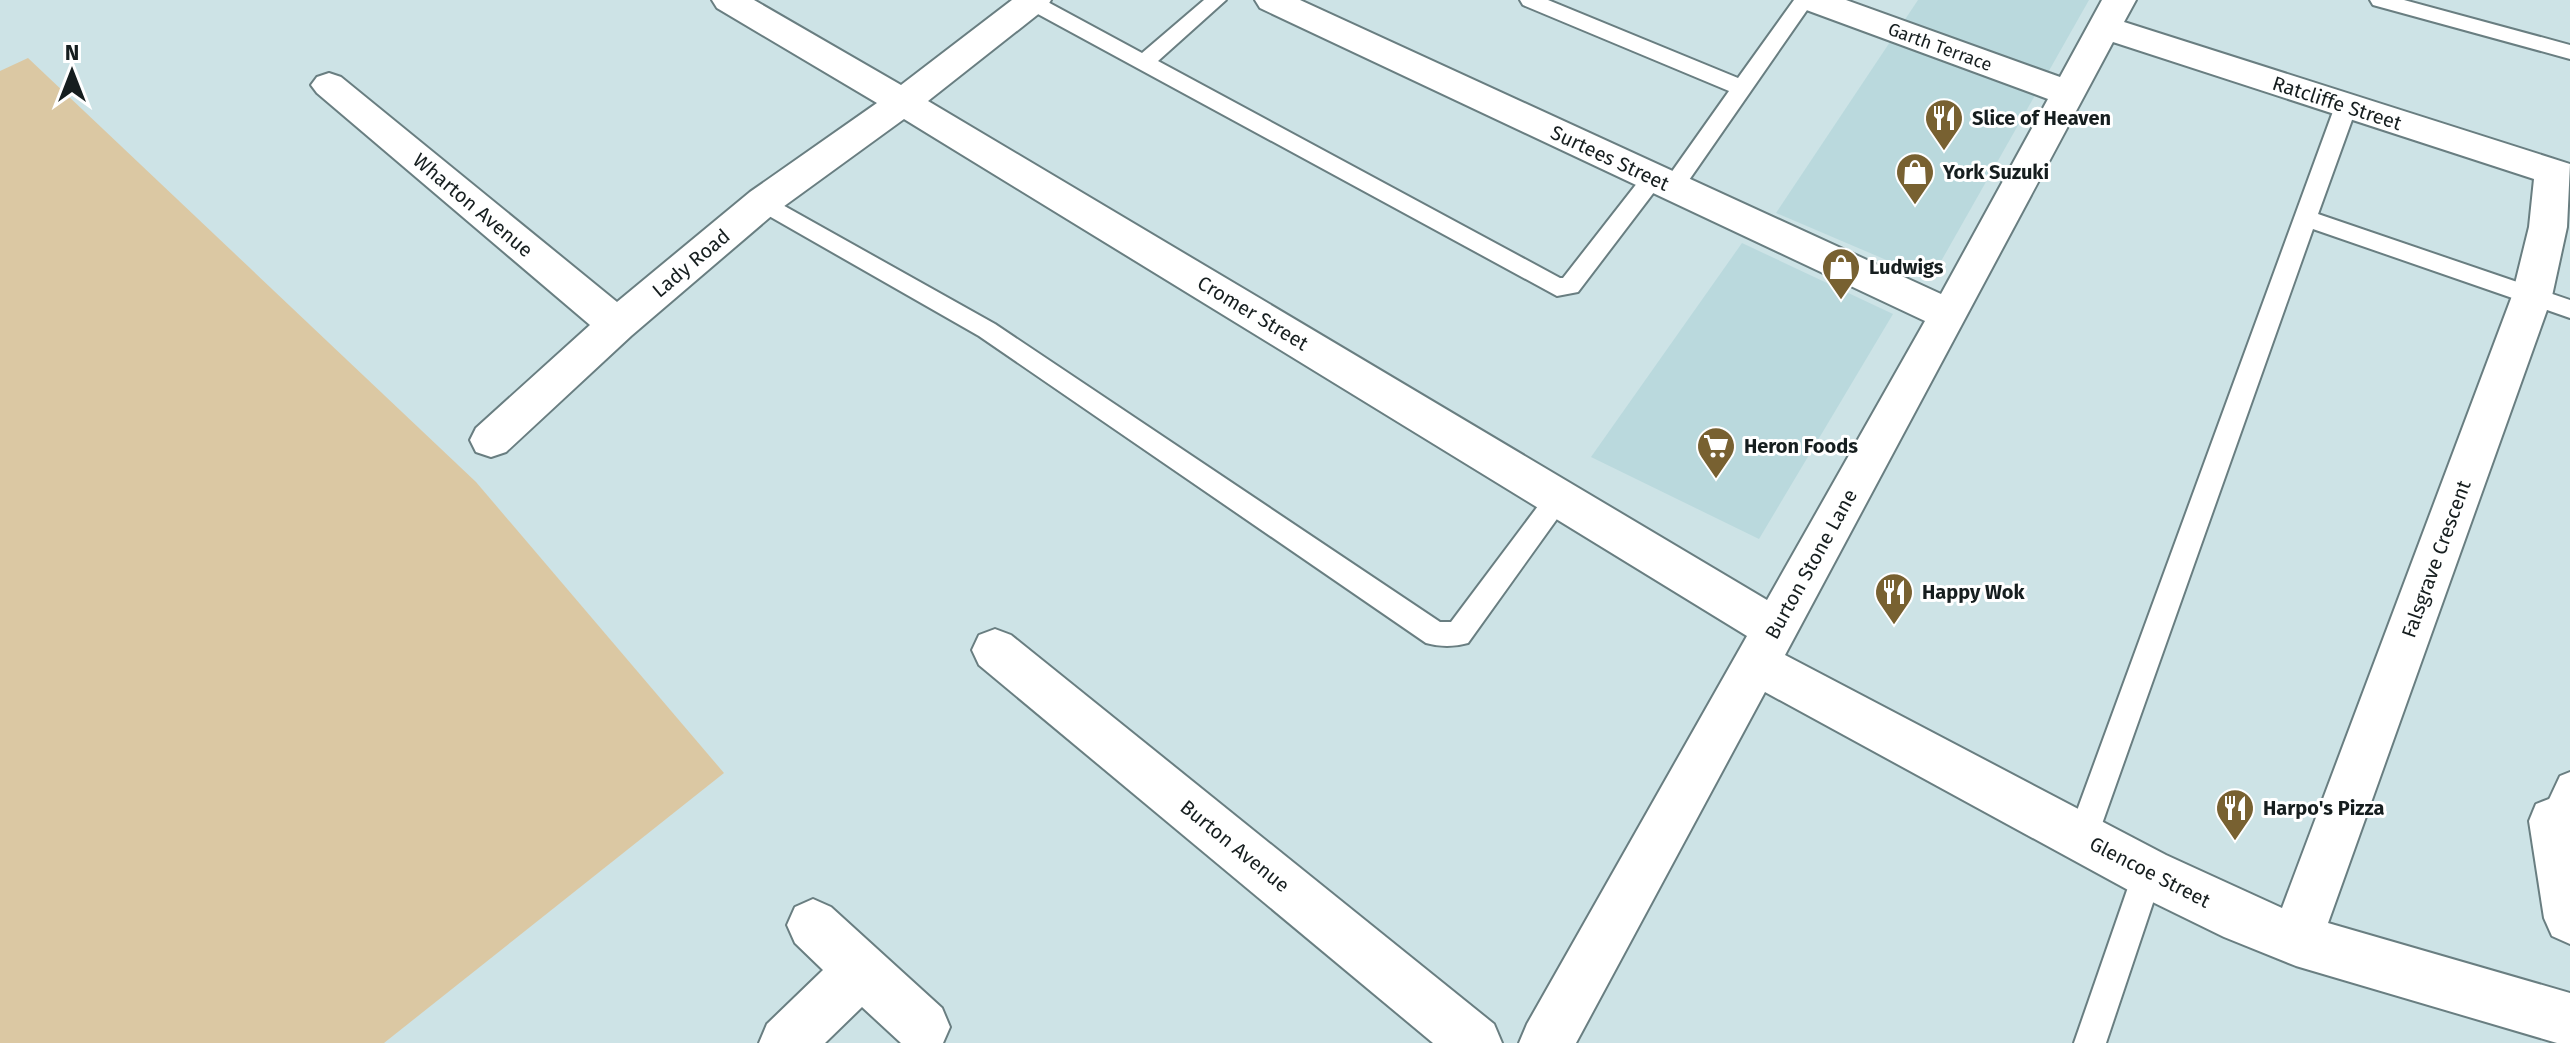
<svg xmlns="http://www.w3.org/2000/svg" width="2570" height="1043" font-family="'Fira Sans',sans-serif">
<rect width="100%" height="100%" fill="#cde3e6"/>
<!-- built -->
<g fill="#bad9dd">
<polygon points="1918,0 2089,0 1931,279 1776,213"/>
<polygon points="1742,243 1893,314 1759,539 1591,457"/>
</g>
<!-- green -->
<polygon fill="#dbc8a3" points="28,58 476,482 724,773 384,1043 0,1043 0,71"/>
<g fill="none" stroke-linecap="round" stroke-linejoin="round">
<!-- lane casing -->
<g stroke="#697e81" stroke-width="4">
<g id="lane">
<polygon points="1023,0 1044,0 1142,53 1204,0 1226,0 1158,61 1560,278 1563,278 1645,173 1661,173 1664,179 1578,292 1557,296 1025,7"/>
<polygon points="1520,0 1548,0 1738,78 1794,0 1814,0 1680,193 1664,193 1661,187 1729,91 1523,5"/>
<polygon points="2370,0 2404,0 2570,45 2570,59 2373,5"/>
<polygon points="2346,99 2353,101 2357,106 2318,214 2570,300 2570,318 2313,229 2097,838 2093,848 2082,852 2071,848 2067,838 2335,106 2339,101"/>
<path d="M763,194L995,324L1440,622H1451L1550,490L1559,487L1568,490L1572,498L1468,643C1454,647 1440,647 1426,643L979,336L755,208L752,202L755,196Z"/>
<polygon points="2570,772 2570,819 2564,831 2554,835 2544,831 2539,821 2560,776"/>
<polygon points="2148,858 2159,863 2163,873 2106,1043 2074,1043 2133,873 2137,863"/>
</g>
</g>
<!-- street casing -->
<g stroke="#697e81" stroke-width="4">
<g id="street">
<path d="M712,0H754L901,85L1012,0H1051L1046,8L928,101L1767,600L1925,321L1260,8L1255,0H1300L1941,294L2048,99L1801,8L1796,0H1846L2060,77L2102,0H2136L2124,22L2570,164L2567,227L2552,296L2328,923L2570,993V1043H2557L2296,966L2224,937L2130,891L1765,692L1576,1043H1519L1527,1024L1747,636L904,119L776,212L631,336L506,452L491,457L476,452L470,440L476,428L590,325L317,93L311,85L317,77L329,73L341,77L617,302L750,192L877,103L717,8ZM2113,42L2534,179L2529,227L2512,296L2282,908L2166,855L1785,655Z"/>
<polygon points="995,629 1011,635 1494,1024 1502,1043 1433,1043 979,665 972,650 979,635"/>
<polygon points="2554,797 2570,804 2570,944 2552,936 2544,918 2529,821 2536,804"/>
<polygon points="813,899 831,907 942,1008 950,1027 943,1043 901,1043 862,1007 825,1043 759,1043 767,1024 823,970 795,943 787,925 795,907"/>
</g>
</g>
<!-- lane -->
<use href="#lane" fill="#fff" fill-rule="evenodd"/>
<!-- street -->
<use href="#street" fill="#fff" fill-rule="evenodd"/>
</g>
<!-- icons -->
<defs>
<g id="restaurant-pin" transform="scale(2)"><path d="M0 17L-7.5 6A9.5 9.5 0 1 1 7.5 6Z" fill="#786131" stroke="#fff"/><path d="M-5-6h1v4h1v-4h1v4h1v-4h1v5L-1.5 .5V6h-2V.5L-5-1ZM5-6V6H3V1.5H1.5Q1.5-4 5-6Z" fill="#fff"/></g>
<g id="shop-pin" transform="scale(2)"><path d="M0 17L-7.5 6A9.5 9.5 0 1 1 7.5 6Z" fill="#786131" stroke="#fff"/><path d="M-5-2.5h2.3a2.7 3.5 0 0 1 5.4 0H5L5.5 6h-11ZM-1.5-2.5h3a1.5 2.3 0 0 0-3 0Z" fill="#fff"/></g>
<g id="supermarket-pin" transform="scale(2)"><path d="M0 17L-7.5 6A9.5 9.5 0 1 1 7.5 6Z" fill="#786131" stroke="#fff"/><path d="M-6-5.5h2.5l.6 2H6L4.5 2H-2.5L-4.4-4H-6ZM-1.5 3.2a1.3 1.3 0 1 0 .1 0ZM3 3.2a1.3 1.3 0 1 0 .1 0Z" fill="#fff"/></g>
</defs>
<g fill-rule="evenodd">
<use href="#restaurant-pin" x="1944" y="118"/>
<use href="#shop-pin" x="1915" y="172"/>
<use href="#shop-pin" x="1841" y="267"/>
<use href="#supermarket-pin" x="1716" y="446"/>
<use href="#restaurant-pin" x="1894" y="592"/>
<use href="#restaurant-pin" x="2235" y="808"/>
</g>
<g text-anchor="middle" stroke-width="6" stroke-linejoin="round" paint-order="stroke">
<!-- far-street labels -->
<g font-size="18" fill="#161e1f" stroke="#fff">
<text transform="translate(1940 47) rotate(20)" y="6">Garth Terrace</text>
</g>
<!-- street labels -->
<g font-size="20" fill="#161e1f" stroke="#fff">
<text transform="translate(2337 103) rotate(18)" y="7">Ratcliffe Street</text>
<text transform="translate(1610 158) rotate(25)" y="7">Surtees Street</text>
<text transform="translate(473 205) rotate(40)" y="7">Wharton Avenue</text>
<text transform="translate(691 263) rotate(-40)" y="7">Lady Road</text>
<text transform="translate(1253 313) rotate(31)" y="7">Cromer Street</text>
<text transform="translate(2436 559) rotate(-70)" y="7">Falsgrave Crescent</text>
<text transform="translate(1811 564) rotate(-61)" y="7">Burton Stone Lane</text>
<text transform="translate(1235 846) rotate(39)" y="7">Burton Avenue</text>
<text transform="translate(2150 872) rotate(27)" y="7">Glencoe Street</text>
</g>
<!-- poi labels -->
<g font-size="20" font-weight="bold" fill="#161e1f" stroke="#fff" text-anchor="start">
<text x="1972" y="125">Slice of Heaven</text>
<text x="1943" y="179">York Suzuki</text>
<text x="1869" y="274">Ludwigs</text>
<text x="1744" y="453">Heron Foods</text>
<text x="1922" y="599">Happy Wok</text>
<text x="2263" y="815">Harpo's Pizza</text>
</g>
</g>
<!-- north arrow -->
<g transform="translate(72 72)" stroke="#ffffff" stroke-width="6" paint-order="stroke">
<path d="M0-6L14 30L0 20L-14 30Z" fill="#161e1f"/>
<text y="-12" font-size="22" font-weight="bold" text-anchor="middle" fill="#161e1f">N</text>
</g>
</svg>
